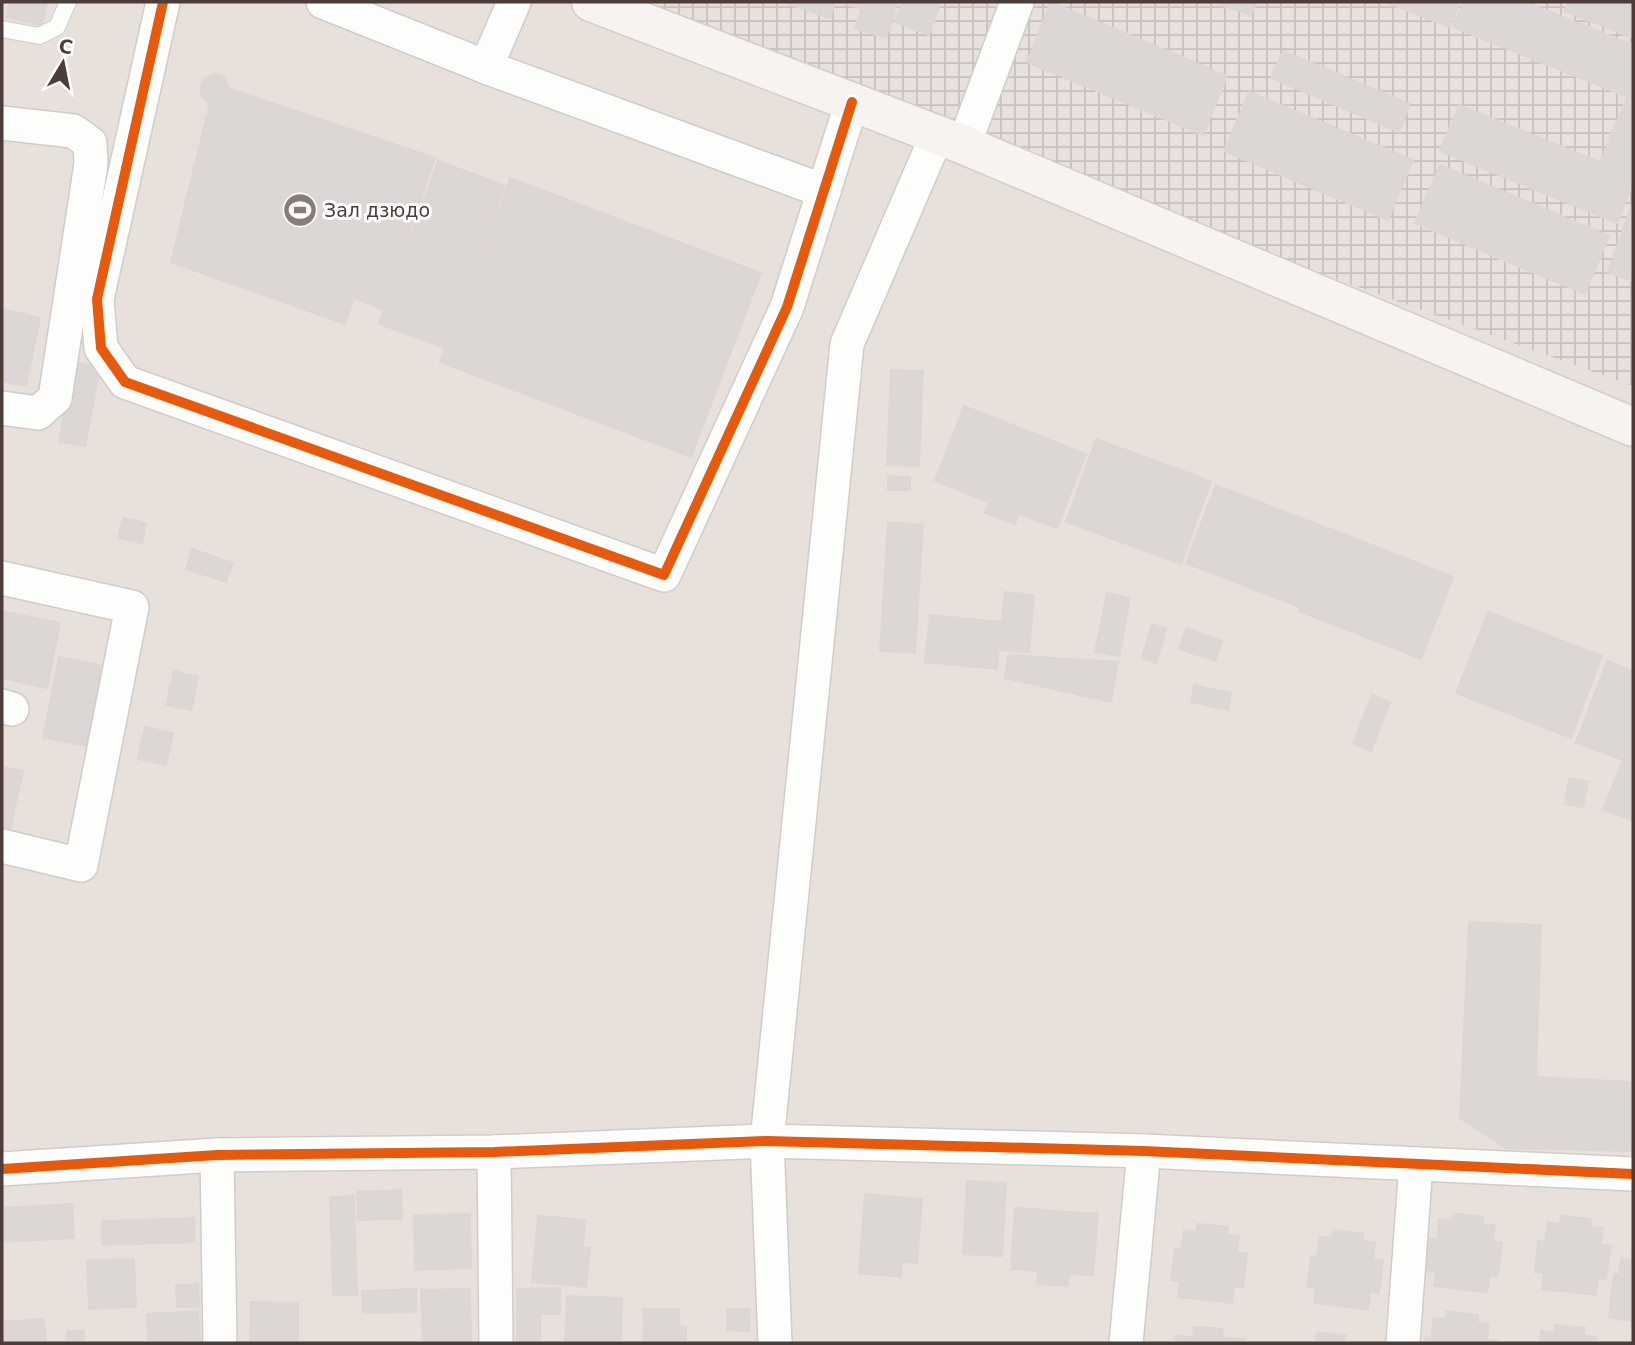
<svg xmlns="http://www.w3.org/2000/svg" width="1635" height="1345" font-family="'DejaVu Sans',sans-serif">
<defs>
<pattern id="industrial-grid" width="8" height="8" patternUnits="userSpaceOnUse" patternTransform="scale(1.75)"><rect width="8" height="8" fill="#e7e0dd"/><path d="M0 4h8M4 0v8" fill="none" stroke="#c8c1be"/></pattern>
</defs>
<rect width="100%" height="100%" fill="#f4f0ee"/>
<!-- residential -->
<rect fill="#e8e0db" x="2" y="2" width="1631" height="1341"/>
<!-- industrial -->
<polygon fill="url(#industrial-grid)" points="599,2 1633,2 1633,386 964,145"/>
<!-- building -->
<g fill="#dcd7d4" stroke="#ddd6d3" stroke-width="2">
<polygon points="9,2 47,2 42,25 6,17"/>
<polygon points="782,2 835,2 830,18"/>
<polygon points="840,2 898,2 886,38 855,28 862,9"/>
<polygon points="903,2 941,2 929,35 895,22"/>
<polygon points="1051,2 1227,76 1203,135 1027,62"/>
<polygon points="1212,2 1256,2 1251,15"/>
<polygon points="1385,2 1460,2 1450,27"/>
<polygon points="1464,2 1525,2 1633,45 1633,99 1453,27"/>
<polygon points="1568,2 1633,2 1633,38 1564,11"/>
<polygon points="1283,51 1410,104 1399,132 1271,78"/>
<polygon points="214,74 223,76 230,89 435,158 383,310 354,298 345,324 171,262 210,103 202,97 200,87 204,78"/>
<polygon points="1249,92 1413,160 1388,220 1224,151"/>
<polygon points="1627,97 1633,100 1633,184 1617,223 1440,151 1459,105 1600,162"/>
<polygon points="438,161 504,185 445,348 379,324"/>
<polygon points="1440,165 1609,236 1585,294 1415,223"/>
<polygon points="510,178 761,273 691,457 440,362"/>
<polygon points="1633,201 1633,281 1608,272"/>
<polygon points="2,309 40,318 26,386 2,381"/>
<polygon points="73,362 100,367 85,446 59,442"/>
<polygon points="891,370 923,371 919,466 887,465"/>
<polygon points="964,406 1086,454 1057,528 1019,514 1015,524 985,513 989,502 935,481"/>
<polygon points="1096,439 1211,481 1181,564 1066,522"/>
<polygon points="888,476 910,477 910,490 888,490"/>
<polygon points="1216,485 1329,529 1299,607 1186,563"/>
<polygon points="123,518 146,523 142,543 118,538"/>
<polygon points="888,522 923,525 915,653 880,651"/>
<polygon points="1331,529 1453,577 1421,659 1299,611"/>
<polygon points="192,549 233,563 226,582 186,569"/>
<polygon points="1005,592 1034,595 1029,652 999,650"/>
<polygon points="1107,593 1130,598 1119,656 1095,652"/>
<polygon points="2,611 60,623 47,688 2,678"/>
<polygon points="1488,612 1602,656 1571,738 1456,693"/>
<polygon points="930,615 1001,622 997,669 925,662"/>
<polygon points="1152,624 1166,629 1156,663 1142,658"/>
<polygon points="1186,628 1222,641 1215,661 1179,649"/>
<polygon points="1008,655 1118,662 1111,702 1005,678"/>
<polygon points="59,657 106,666 90,746 43,738"/>
<polygon points="1607,661 1633,671 1633,821 1603,810 1623,760 1576,743"/>
<polygon points="174,671 198,677 191,710 166,705"/>
<polygon points="1194,685 1231,693 1228,710 1191,702"/>
<polygon points="1372,695 1390,702 1371,751 1353,744"/>
<polygon points="145,727 173,733 166,765 138,759"/>
<polygon points="2,767 23,771 10,830 2,828"/>
<polygon points="1569,778 1588,781 1583,807 1565,804"/>
<polygon points="1469,922 1541,925 1536,1077 1633,1082 1633,1151 1506,1148 1460,1118"/>
<polygon points="967,1181 1006,1183 1002,1256 963,1254"/>
<polygon points="401,1190 402,1219 358,1220 357,1192"/>
<polygon points="865,1194 922,1199 917,1263 902,1262 901,1277 859,1273"/>
<polygon points="354,1196 357,1295 333,1295 330,1197"/>
<polygon points="72,1204 74,1238 2,1242 2,1208"/>
<polygon points="1015,1208 1098,1214 1093,1275 1069,1274 1068,1286 1037,1284 1038,1271 1011,1269"/>
<polygon points="1453,1213 1483,1217 1482,1224 1495,1225 1493,1242 1502,1243 1498,1276 1490,1276 1487,1293 1434,1286 1436,1271 1426,1270 1430,1239 1437,1239 1439,1219 1452,1221"/>
<polygon points="470,1214 471,1268 415,1270 414,1215"/>
<polygon points="538,1216 585,1220 583,1248 590,1248 586,1287 532,1282"/>
<polygon points="1561,1216 1591,1219 1590,1227 1603,1228 1601,1245 1611,1245 1606,1279 1598,1278 1596,1295 1542,1289 1544,1273 1535,1272 1538,1241 1545,1242 1548,1222 1560,1224"/>
<polygon points="194,1218 195,1242 103,1245 102,1221"/>
<polygon points="1197,1224 1228,1227 1227,1235 1239,1236 1237,1253 1247,1253 1243,1287 1234,1286 1232,1303 1178,1297 1180,1281 1171,1280 1175,1249 1181,1250 1184,1230 1196,1232"/>
<polygon points="1333,1230 1363,1234 1363,1241 1375,1243 1373,1259 1383,1260 1379,1294 1370,1292 1368,1310 1314,1303 1316,1288 1307,1287 1311,1256 1317,1257 1320,1237 1332,1238"/>
<polygon points="1633,1251 1633,1321 1609,1318 1614,1274 1619,1275 1621,1258 1632,1260"/>
<polygon points="134,1259 136,1307 89,1309 87,1260"/>
<polygon points="198,1284 199,1307 177,1307 176,1285"/>
<polygon points="560,1288 560,1314 540,1314 540,1343 517,1343 517,1289"/>
<polygon points="416,1289 416,1312 363,1313 362,1291"/>
<polygon points="470,1289 471,1343 423,1343 421,1290"/>
<polygon points="567,1296 622,1298 621,1343 565,1343"/>
<polygon points="251,1302 298,1303 298,1343 250,1343"/>
<polygon points="644,1309 679,1309 679,1326 686,1327 686,1343 643,1343"/>
<polygon points="727,1309 750,1309 749,1331 727,1330"/>
<polygon points="198,1311 200,1340 148,1343 147,1314"/>
<polygon points="1447,1311 1478,1315 1477,1322 1489,1324 1487,1340 1497,1341 1497,1343 1424,1343 1425,1337 1431,1338 1434,1318 1446,1319"/>
<polygon points="44,1319 46,1343 2,1343 2,1322"/>
<polygon points="1555,1325 1585,1328 1584,1335 1597,1337 1596,1343 1540,1343 1541,1331 1554,1332"/>
<polygon points="1194,1327 1223,1329 1222,1337 1244,1339 1244,1343 1175,1343 1176,1336 1193,1337"/>
<rect x="67" y="1331" width="17" height="12"/>
<polygon points="1317,1333 1345,1335 1344,1343 1316,1343"/>
</g>
<g fill="none" stroke-linecap="round" stroke-linejoin="round">
<!-- service casing -->
<g stroke="#d1ccc9" stroke-width="18">
<polyline id="service" points="2,29 39,36 57,27 68,2"/>
</g>
<!-- minor casing -->
<g stroke="#d1ccc9" stroke-width="36">
<g id="minor">
<polyline points="163,2 97,299 101,348 125,382 664,575 787,307 852,102"/>
<polyline points="323,2 486,67 824,191"/>
<polyline points="486,67 514,2"/>
<polyline points="2,123 73,131 90,143 91,164 55,398 38,413 2,408"/>
<polyline points="964,145 1017,2"/>
<polyline points="2,578 132,607 81,865 2,846"/>
<polyline points="2,706 12,709"/>
<polyline points="494,1152 496,1343"/>
<polyline points="217,1155 220,1343"/>
<polyline points="2,1169 217,1155 494,1152 767,1141 1144,1151 1633,1174"/>
<polyline points="775,1343 767,1141 847,344 937,135"/>
<polyline points="1126,1343 1144,1151"/>
<polyline points="1403,1343 1416,1164"/>
</g>
</g>
<!-- secondary casing -->
<g stroke="#d7cdc6" stroke-width="41">
<polyline id="secondary" points="591,2 964,145 1633,427"/>
</g>
<!-- service -->
<use href="#service" stroke="#fdfdfc" stroke-width="16"/>
<!-- minor -->
<use href="#minor" stroke="#fdfdfc" stroke-width="33"/>
<!-- secondary -->
<use href="#secondary" stroke="#f7f3f1" stroke-width="38"/>
<!-- cycleway casing -->
<g stroke="#fff" stroke-width="15">
<g id="cycleway">
<polyline points="163,2 97,299 101,348 125,382 664,575 787,307 852,102"/>
<polyline points="2,1169 217,1155 494,1152 767,1141 1144,1151 1633,1174"/>
</g>
</g>
<!-- cycleway -->
<use href="#cycleway" stroke="#e8590c" stroke-width="10"/>
</g>
<!-- icons -->
<defs>
<g id="stadium-disc" transform="scale(1.75)"><circle r="9.5" fill="#877c78" stroke="#fff"/><path d="M0-5a6.5 5 0 1 0 0 10a6.5 5 0 1 0 0-10ZM-3.5-1.8h7v3.6h-7Z" fill="#fff"/></g>
</defs>
<g fill-rule="evenodd">
<use href="#stadium-disc" x="300" y="210"/>
</g>
<g text-anchor="middle" stroke-width="6" stroke-linejoin="round" paint-order="stroke">
<!-- poi labels -->
<g font-size="19" fill="#4c3d38" stroke="#fff" text-anchor="start">
<text x="324" y="217">Зал дзюдо</text>
</g>
</g>
<!-- border -->
<rect width="1635" height="1345" fill="none" stroke="#4c3d38" stroke-width="7"/>
<!-- north arrow -->
<g transform="translate(63 63) rotate(10)" stroke="#ffffff" stroke-width="5" paint-order="stroke">
<path d="M0-5L12 26L0 18L-12 26Z" fill="#4c3d38"/>
<text y="-10" font-size="19" font-weight="bold" text-anchor="middle" fill="#4c3d38">С</text>
</g>
</svg>
